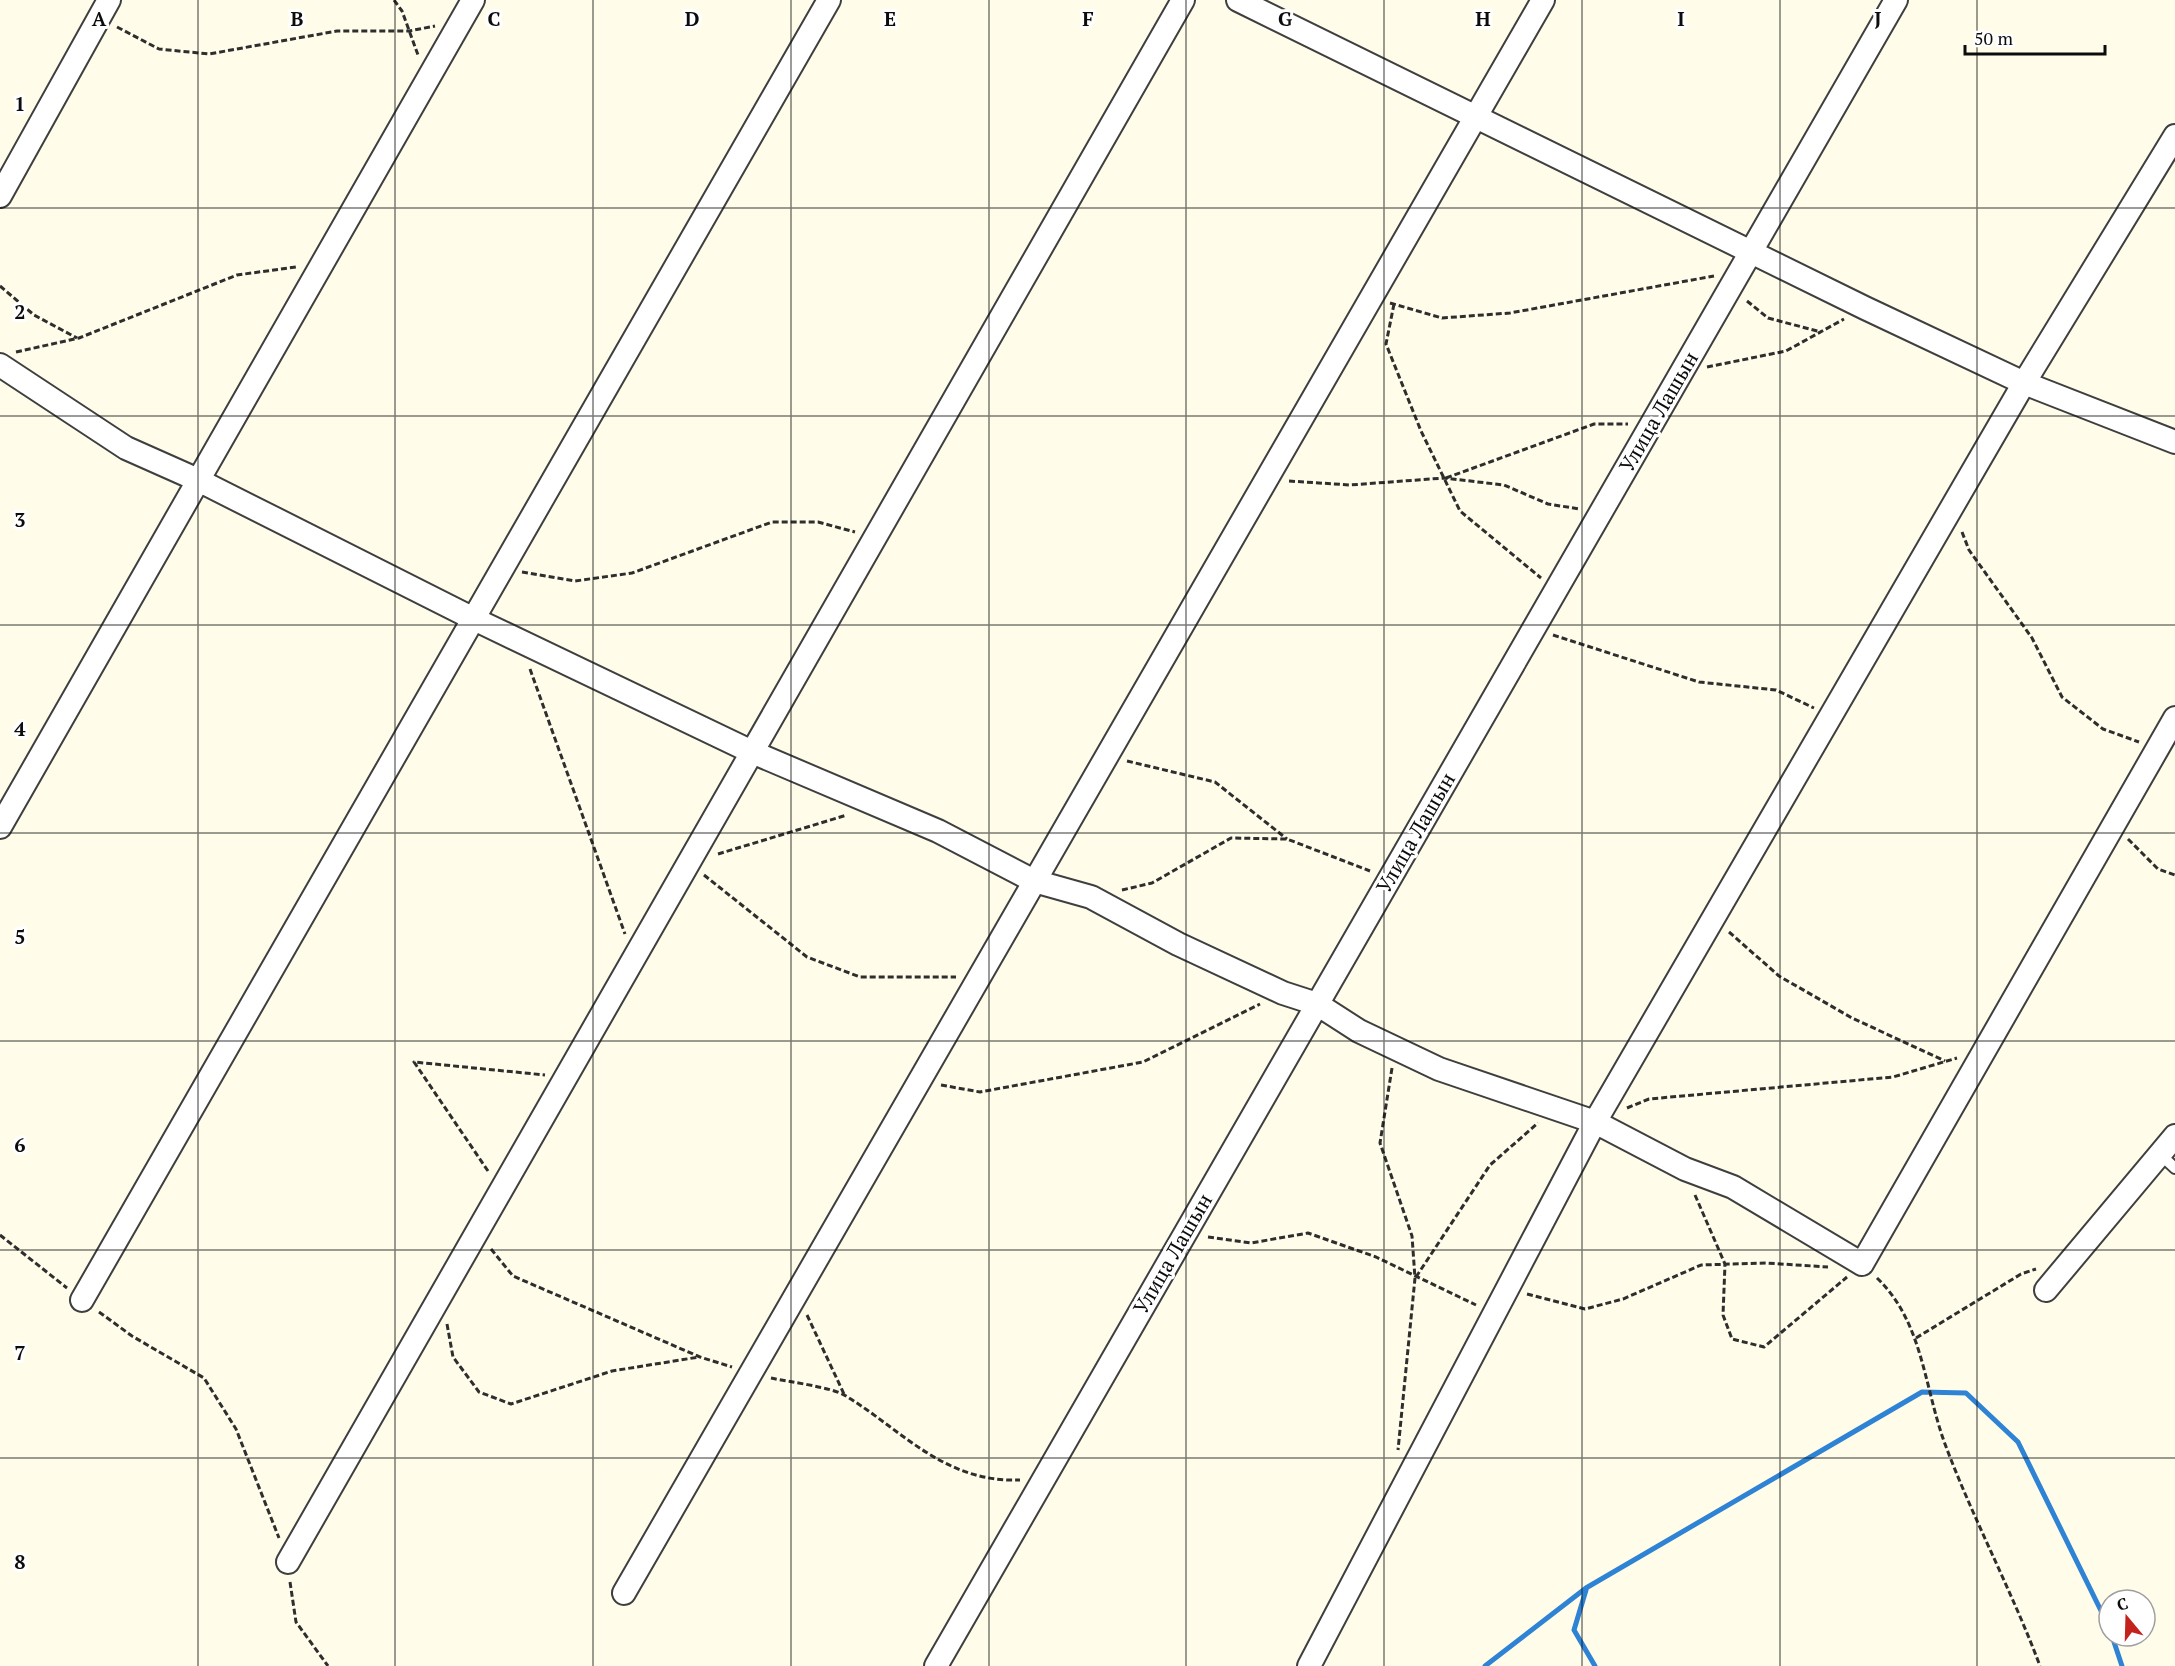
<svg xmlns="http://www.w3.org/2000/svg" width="2175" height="1666" font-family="'PT Serif',serif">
<rect width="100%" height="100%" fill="#fffdea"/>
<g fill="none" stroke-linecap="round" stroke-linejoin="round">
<!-- stream -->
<g stroke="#2e83d5" stroke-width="5">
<polyline points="1586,1590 1574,1630 1595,1666"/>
<polyline points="2112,1636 2122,1666"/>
<polyline points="1485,1666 1586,1588 1922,1392 1966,1393 2018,1442 2109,1627"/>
</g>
<!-- lane casing -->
<g stroke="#3f3f3f" stroke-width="14">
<polyline id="lane" points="2160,1154 2175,1168"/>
</g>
<!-- street casing -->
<g stroke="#3f3f3f" stroke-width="26">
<g id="street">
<polyline points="1238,0 1865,308 2024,383 2175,442"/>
<polyline points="0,196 109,0"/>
<polyline points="0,365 126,448 198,480 474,619 752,752 938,831 1034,881 1091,897 1178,944 1283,993 1317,1004 1359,1031 1439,1069 1595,1122 1685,1169 1733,1187 1862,1264 2175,718"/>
<polyline points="0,827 473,0"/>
<polyline points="2046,1290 2175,1136"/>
<polyline points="82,1300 829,0"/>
<polyline points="288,1562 1183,0"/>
<polyline points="624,1593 1543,0"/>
<polyline points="936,1666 1896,0"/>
<polyline points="1309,1666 1595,1122 2024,383 2175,136"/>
</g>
</g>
<!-- path -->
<g stroke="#2e2e2e" stroke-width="3" stroke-dasharray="6 3" stroke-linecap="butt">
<polyline points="394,0 402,11 418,55"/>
<polyline points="117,27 159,49 209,54 337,31 409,31 435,26"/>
<polyline points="0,286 34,315 77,338"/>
<polyline points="1747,301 1768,318 1821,332"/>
<polyline points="1390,303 1442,318 1510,313 1714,276"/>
<polyline points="1394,304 1386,344 1421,431 1460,511 1541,578"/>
<polyline points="16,352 79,338 237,275 296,267"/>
<polyline points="1707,367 1786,351 1844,319"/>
<polyline points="1446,478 1594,424 1628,424"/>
<polyline points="1289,481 1350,485 1444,478 1504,485 1548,504 1580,509"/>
<polyline points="1962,532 1969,550 2032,638 2062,697 2103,729 2139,742"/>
<polyline points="522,572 575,581 632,573 772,522 818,522 855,532"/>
<polyline points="1553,635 1699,682 1776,690 1814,708"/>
<polyline points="530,669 625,934"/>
<polyline points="1127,761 1215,782 1287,839"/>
<polyline points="2128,839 2158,869 2175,875"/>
<polyline points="718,854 847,815"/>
<polyline points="704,875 807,957 860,977 956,977"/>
<polyline points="1122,890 1152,883 1231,838 1287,839 1370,871"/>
<polyline points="1729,932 1779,976 1852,1018 1945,1061"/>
<polyline points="1392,1068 1380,1143 1412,1236 1415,1278 1398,1450"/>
<polyline points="941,1085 980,1092 1143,1062 1260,1004"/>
<polyline points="1627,1108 1649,1099 1893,1077 1957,1058"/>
<polyline points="488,1171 414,1062 545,1075"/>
<polyline points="1695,1195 1725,1264 1723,1315 1732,1339 1764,1347 1847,1277"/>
<polyline points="0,1235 67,1288"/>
<polyline points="1208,1237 1251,1243 1308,1233 1376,1257 1476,1305"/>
<polyline points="491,1249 513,1276 700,1357 732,1367"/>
<polyline points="1416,1277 1490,1165 1538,1123"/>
<path d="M1877,1278C1923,1322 1924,1387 1945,1444C1973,1519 2012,1591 2040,1666"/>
<polyline points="1527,1294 1585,1309 1623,1299 1701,1265 1766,1263 1828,1267"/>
<polyline points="99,1312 132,1336 204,1378 236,1429 279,1538"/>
<polyline points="807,1315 844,1394"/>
<polyline points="447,1324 453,1357 479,1392 511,1404 612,1371 699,1357"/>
<polyline points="1916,1338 2021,1274 2036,1269"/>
<path d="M771,1378C789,1382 832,1387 846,1396C903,1431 945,1483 1020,1480"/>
<polyline points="290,1582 296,1622 328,1666"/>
</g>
<!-- lane -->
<use href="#lane" stroke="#fff" stroke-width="10"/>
<!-- street -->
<use href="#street" stroke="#fff" stroke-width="22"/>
</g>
<!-- grid -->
<path fill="none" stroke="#0c0c0c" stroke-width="1.5" stroke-opacity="0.55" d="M198,0V1666M395,0V1666M593,0V1666M791,0V1666M989,0V1666M1186,0V1666M1384,0V1666M1582,0V1666M1780,0V1666M1977,0V1666M0,208H2175M0,416H2175M0,625H2175M0,833H2175M0,1041H2175M0,1250H2175M0,1458H2175"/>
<g text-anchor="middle" stroke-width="6" stroke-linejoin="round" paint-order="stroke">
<!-- street labels -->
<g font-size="21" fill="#0c0c0c" stroke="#fff">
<text transform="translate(1659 412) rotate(-60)" y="7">Улица Лашын</text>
<text transform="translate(1416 833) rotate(-60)" y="7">Улица Лашын</text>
<text transform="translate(1173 1254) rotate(-60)" y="7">Улица Лашын</text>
</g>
</g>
<g font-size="20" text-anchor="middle" font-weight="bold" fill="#0c0c0c" stroke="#fff" stroke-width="6" stroke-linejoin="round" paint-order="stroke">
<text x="99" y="26">A</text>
<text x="297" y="26">B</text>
<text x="494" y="26">C</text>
<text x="692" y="26">D</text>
<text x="890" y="26">E</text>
<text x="1088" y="26">F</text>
<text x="1285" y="26">G</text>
<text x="1483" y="26">H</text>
<text x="1681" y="26">I</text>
<text x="1878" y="26">J</text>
<text x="20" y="111">1</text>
<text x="20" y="319">2</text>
<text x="20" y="527">3</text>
<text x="20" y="736">4</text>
<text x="20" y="944">5</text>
<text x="20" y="1152">6</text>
<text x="20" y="1360">7</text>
<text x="20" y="1569">8</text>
</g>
<!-- north arrow -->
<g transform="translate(2127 1618) rotate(341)"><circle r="28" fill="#ffffff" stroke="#9e9e9e" stroke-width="1.5"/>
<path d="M0-4.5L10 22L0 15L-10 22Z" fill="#c3231c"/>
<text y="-9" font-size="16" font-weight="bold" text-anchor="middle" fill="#0c0c0c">С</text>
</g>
<!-- scale -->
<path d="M1965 45v9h140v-9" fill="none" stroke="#0c0c0c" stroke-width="3"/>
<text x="1974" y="45" font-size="18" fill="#0c0c0c" stroke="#ffffff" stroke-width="4.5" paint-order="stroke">50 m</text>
</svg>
